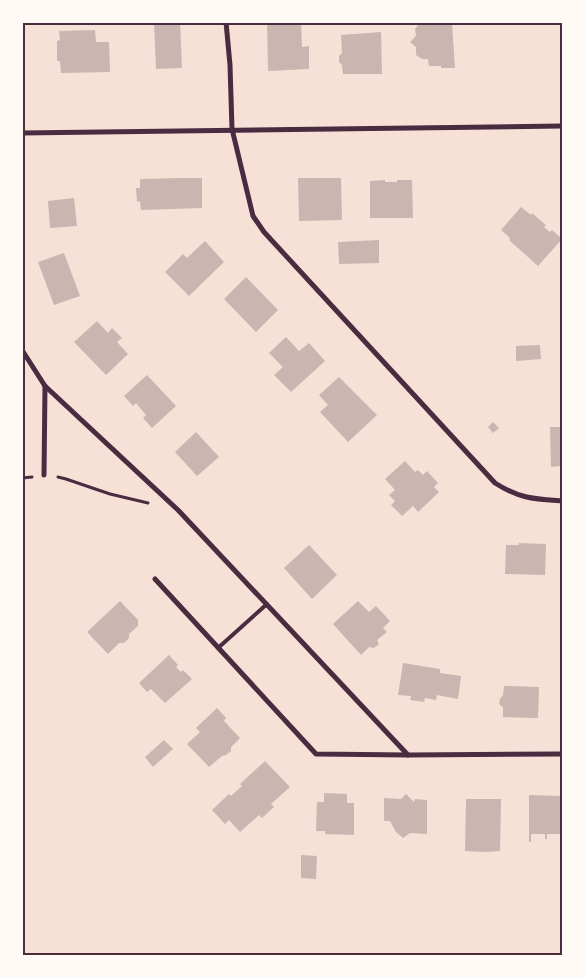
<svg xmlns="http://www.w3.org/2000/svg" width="585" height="978" font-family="Karla,sans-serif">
<rect width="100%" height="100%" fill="#f7e1d7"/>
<!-- building -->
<g fill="#ccb4b1">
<polygon points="154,22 180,22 182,68 156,69"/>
<polygon points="267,22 301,22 302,47 309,46 309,69 268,71"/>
<polygon points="420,22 452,23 455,68 441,68 441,66 429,66 428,59 422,59 416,55 416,47 410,42 416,36 415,29"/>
<polygon points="95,30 96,42 109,42 110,72 61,73 60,61 57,61 57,41 60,40 59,31"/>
<polygon points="381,32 382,74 343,74 342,65 339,62 339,56 342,53 341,35"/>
<polygon points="179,178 202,178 202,208 141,210 140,201 137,202 136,188 140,188 140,179"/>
<polygon points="298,178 341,178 342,220 299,221"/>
<polygon points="385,180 385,182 397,182 397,180 412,180 413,218 370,218 370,181"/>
<polygon points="74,198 77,226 50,228 48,201"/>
<polygon points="521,207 531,215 532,213 546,225 544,227 550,232 552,230 562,239 538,266 509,240 510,238 501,230"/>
<polygon points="379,240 379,263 339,264 338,242"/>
<polygon points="205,241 224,262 189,296 165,272 183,254 187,258"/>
<polygon points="64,253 80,296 54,305 38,262"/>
<polygon points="246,277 278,310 256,332 224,299"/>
<polygon points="97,321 108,333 112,328 122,338 117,342 128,354 106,375 74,342"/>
<polygon points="286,337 299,351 309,343 325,361 291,392 274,375 283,367 269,353"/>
<polygon points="540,345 541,359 516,361 516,346"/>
<polygon points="147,375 176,406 152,428 143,418 146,415 136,403 133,406 124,396"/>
<polygon points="339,377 377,415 348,442 320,412 328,405 319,395"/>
<polygon points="493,422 499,428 493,433 488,427"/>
<polygon points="550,427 562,427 562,466 551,467"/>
<polygon points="196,432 219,457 197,476 175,452"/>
<polygon points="405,461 415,472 418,470 423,475 427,471 438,483 434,487 439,492 418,512 413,506 402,516 391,505 395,501 389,495 395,490 385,479"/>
<polygon points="519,543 546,544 545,575 505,574 506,545 519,545"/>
<polygon points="309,545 337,575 312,599 284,568"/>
<polygon points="120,601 138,620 138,626 129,634 129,638 124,643 119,643 108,654 87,632"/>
<polygon points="358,601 369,612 376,606 390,621 383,628 387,632 377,640 379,644 374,648 369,647 361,655 333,624"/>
<polygon points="169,655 178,665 176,667 181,672 183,670 192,679 165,703 151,689 147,692 139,683"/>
<polygon points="403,663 440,669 440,673 461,676 458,699 437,695 436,700 425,698 424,702 410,700 411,696 398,695"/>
<polygon points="504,686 539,687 538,718 503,717 503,707 499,704 500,699 503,695"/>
<polygon points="217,708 226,718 224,721 240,738 231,747 231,751 226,755 222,756 209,767 187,744 200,732 196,728"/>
<polygon points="164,740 173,749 153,767 145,757"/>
<polygon points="265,761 290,787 271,804 274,807 262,818 259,815 240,832 229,820 225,824 212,810 229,794 231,796 242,786 240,784"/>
<polygon points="324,793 347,794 347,803 354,803 354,835 325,834 325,831 316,831 317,802 324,802"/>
<polygon points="406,794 414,802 415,799 427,800 427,834 410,833 403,838 396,832 390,821 384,821 384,798 401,799"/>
<polygon points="529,795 560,796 560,807 562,807 562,821 560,821 560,834 547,834 547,839 545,839 545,834 531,834 531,842 529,842"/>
<polygon points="466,799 501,799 500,851 485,852 465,851"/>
<polygon points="301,855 317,856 316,879 301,878"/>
</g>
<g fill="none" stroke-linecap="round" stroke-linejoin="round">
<!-- path -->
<g stroke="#4a2c40" stroke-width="3">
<polyline points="58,477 66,479 110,494 148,503"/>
<polyline points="22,478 32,477"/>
</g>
<!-- service -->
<polyline stroke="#4a2c40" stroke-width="4" points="218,648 267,604"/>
<!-- minor -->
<g stroke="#4a2c40" stroke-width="5">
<path d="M226,22L230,65L232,129L253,216L264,232L495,483C520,499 535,499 562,501"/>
<polyline points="22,133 562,126"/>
<polyline points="22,350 45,386 178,510 408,755 562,754"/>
<polyline points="44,475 45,386"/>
<polyline points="155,579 316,754 408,755"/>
</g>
</g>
<!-- border -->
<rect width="585" height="978" fill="none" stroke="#fffaf5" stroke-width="48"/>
<rect x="24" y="24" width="537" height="930" fill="none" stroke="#4a2c40" stroke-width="2"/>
</svg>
